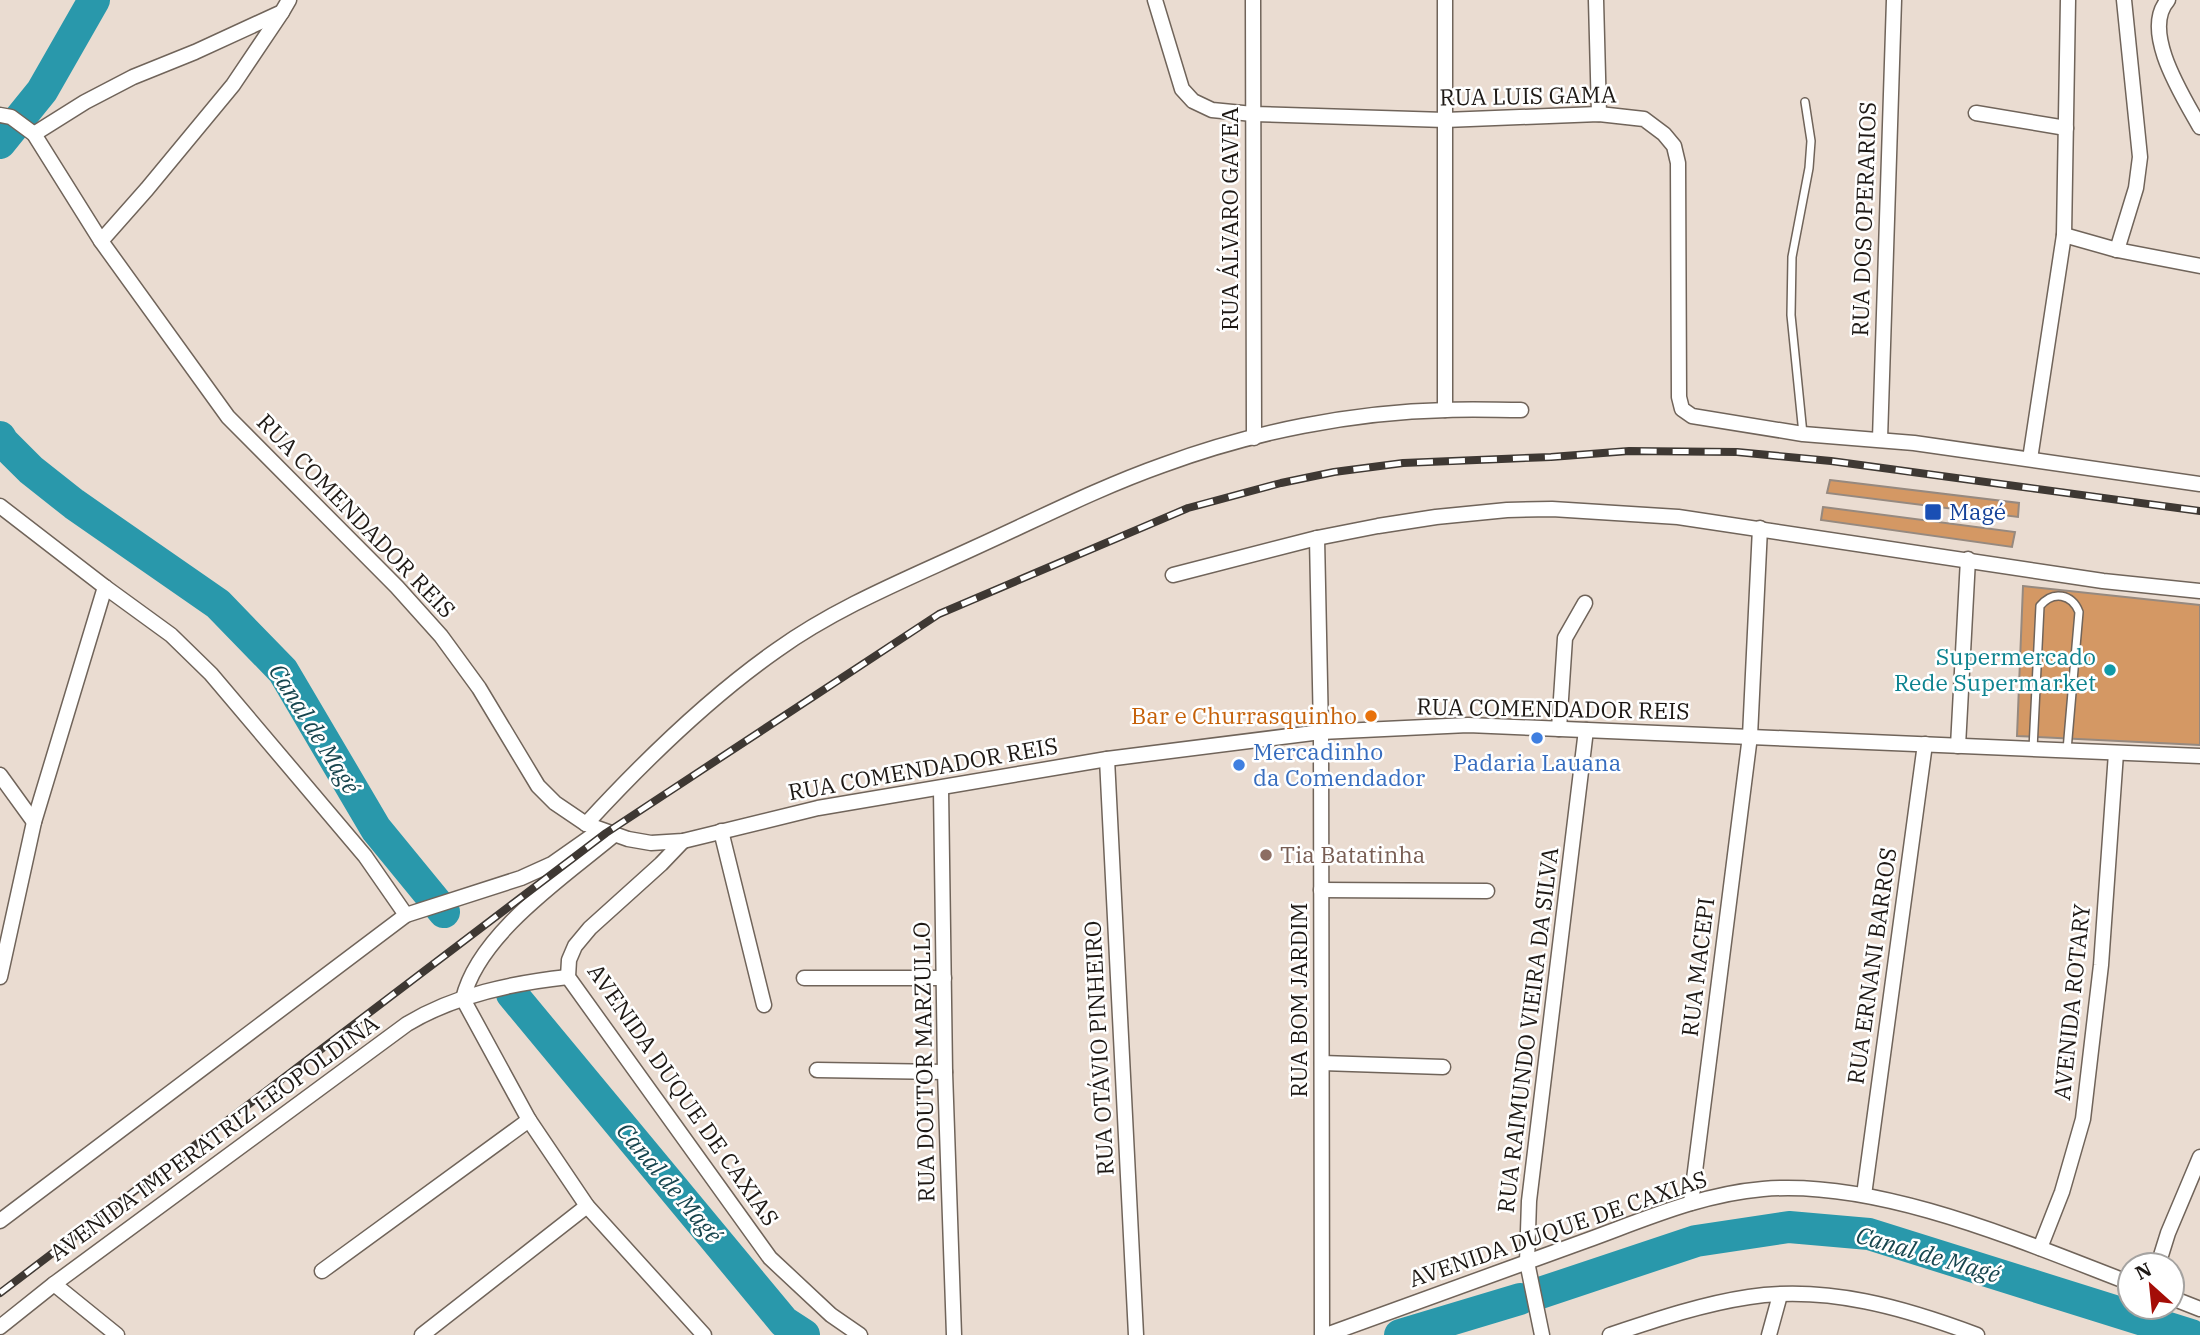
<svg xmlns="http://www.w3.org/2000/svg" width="2200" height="1335" font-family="'IBM Plex Serif',serif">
<rect width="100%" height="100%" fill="#eadcd1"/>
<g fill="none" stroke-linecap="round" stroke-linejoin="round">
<!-- river -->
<g stroke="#2998ab" stroke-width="32">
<polyline points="0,143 42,91 94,0"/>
<polyline points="0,437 3,442 31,470 74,504 218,604 283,671 376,829 444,912"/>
<polyline points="512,994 784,1322 804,1335"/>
<polyline points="1540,1293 1696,1241 1789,1227 1869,1234 2191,1335"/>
<polyline points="1400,1335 1520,1299"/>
</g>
</g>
<!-- building -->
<g fill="#d49864" stroke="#96897f" stroke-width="2">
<polygon points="1830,480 2019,503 2018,517 1827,493"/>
<polygon points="1823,507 2015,532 2012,547 1821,520"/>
<polygon points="2023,586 2200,605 2200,745 2017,736"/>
</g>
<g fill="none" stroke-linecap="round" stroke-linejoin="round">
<!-- lane casing -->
<g stroke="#70645a" stroke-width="10">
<g id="lane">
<polyline points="1803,434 1791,315 1792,257 1809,168 1811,141 1805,102"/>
<path d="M2033,749L2040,606C2053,590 2072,594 2079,612L2067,750"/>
</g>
</g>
<!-- street casing -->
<g stroke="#70645a" stroke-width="17">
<g id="street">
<polyline points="1155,0 1182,89 1193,101 1212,110 1253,114 1445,120 1599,114 1644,119 1664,134 1674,146 1678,163 1679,397 1682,409 1692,416 1803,434 1914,443 2200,484"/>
<polyline points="1253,0 1254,438"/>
<polyline points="1445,0 1445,410"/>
<polyline points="1596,0 1599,114"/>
<path d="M2168,0C2140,31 2184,98 2200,127"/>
<polyline points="1976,113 2066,128"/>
<polyline points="0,115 11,117 34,134 101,241 228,417 397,587 441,636 479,688 538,786 555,803 586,824 628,839 651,843 683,841 818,808 1107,759 1321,732 1468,725 2200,756"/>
<polyline points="34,134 85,102 133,77 195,52 282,12 289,0"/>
<polyline points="2064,235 2117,250 2200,266"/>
<polyline points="101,241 147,189 233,85 282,12"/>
<polyline points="2117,250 2136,188 2140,157 2124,0"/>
<polyline points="1880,439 1894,0"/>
<polyline points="2030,459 2064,235 2068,0"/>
<polyline points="0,506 105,587 171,635 211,674 365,856 406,915"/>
<polyline points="1317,538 1321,732 1322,1335"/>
<polyline points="1173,575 1317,538 1378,526 1436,517 1507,510 1552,509 1678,517 2103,581 2200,591"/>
<polyline points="1559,729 1565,638 1585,603"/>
<polyline points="1958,746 1968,559"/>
<polyline points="1107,759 1136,1335"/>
<polyline points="0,775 34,822"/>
<polyline points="941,789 945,1072 954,1335"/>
<path d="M586,824C643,762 707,699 777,650C837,607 907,579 974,548C1036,520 1098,488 1163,465C1252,432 1352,412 1447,410C1472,409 1497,410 1521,410"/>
<polyline points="721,831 764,1005"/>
<polyline points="683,841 661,864 590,928 575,946 569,960 568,977 770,1258 831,1315 860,1335"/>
<polyline points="1321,890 1487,891"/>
<polyline points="0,977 34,822 105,587"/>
<polyline points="804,978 944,978"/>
<polyline points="463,999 529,1120 587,1206 704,1335"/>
<path d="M463,999C478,934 565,876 614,835"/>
<polyline points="1322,1063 1443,1067"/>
<polyline points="817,1070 945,1072"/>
<polyline points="1864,1195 1925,744"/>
<polyline points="1691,1203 1750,736 1760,528"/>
<polyline points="0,1221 406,915 521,878 552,864 599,831"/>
<polyline points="2040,1248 2062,1192 2083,1119 2101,965 2116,753"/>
<polyline points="2158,1265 2168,1233 2200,1157"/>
<polyline points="322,1271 529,1120"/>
<polyline points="54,1284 117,1335"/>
<polyline points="2172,1298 2200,1309"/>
<path d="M0,1327L54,1284L407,1024C455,995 512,983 568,977"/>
<polyline points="422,1335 587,1206"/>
<path d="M1326,1335C1413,1304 1499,1272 1585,1241C1643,1220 1701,1194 1763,1189C1879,1179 2023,1242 2130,1283"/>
<polyline points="1542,1335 1527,1262 1529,1201 1586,730"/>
<path d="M1610,1335C1655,1320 1702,1304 1749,1297C1827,1285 1905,1308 1977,1335"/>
<polyline points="1769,1335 1780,1295"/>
</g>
</g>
<!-- lane -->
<use href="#lane" stroke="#fff" stroke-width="7"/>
<!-- street -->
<use href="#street" stroke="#fff" stroke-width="14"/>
<!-- rail casing -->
<g stroke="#3e3833" stroke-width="8">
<polyline id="rail" points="0,1293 606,833 939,614 1188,508 1281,483 1334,472 1403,463 1551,457 1629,451 1737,452 1831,461 2200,511"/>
</g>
<!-- rail -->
<use href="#rail" stroke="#fff" stroke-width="5" stroke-dasharray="16" stroke-linecap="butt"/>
</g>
<!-- markers -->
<rect fill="#1a4fb4" stroke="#fff" stroke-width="2.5" x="1924" y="503" width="18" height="18" rx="3.5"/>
<circle fill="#0f9aa8" stroke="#fff" stroke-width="2.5" cx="2110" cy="670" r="7"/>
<circle fill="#e8710a" stroke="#fff" stroke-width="2.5" cx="1371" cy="716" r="7"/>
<g fill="#3f7fe0" stroke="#fff" stroke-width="2.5">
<circle cx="1537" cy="738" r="7"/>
<circle cx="1239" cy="765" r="7"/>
</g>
<circle fill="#8d6e63" stroke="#fff" stroke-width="2.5" cx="1266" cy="855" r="7"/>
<g text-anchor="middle" stroke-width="5" stroke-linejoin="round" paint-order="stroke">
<!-- street labels -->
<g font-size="23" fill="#1e1915" stroke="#fff">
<text transform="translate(1528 96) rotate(-1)" y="8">RUA LUIS GAMA</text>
<text transform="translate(1230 219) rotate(-90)" y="8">RUA ÁLVARO GAVEA</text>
<text transform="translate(1864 219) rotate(-88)" y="8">RUA DOS OPERARIOS</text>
<text transform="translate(356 516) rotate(46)" y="8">RUA COMENDADOR REIS</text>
<text transform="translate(1553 709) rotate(1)" y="8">RUA COMENDADOR REIS</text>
<text transform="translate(923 769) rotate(-10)" y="8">RUA COMENDADOR REIS</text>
<text transform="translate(1872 966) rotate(-82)" y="8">RUA ERNANI BARROS</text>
<text transform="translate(1698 967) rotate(-83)" y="8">RUA MACEPI</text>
<text transform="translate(1299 1000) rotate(-90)" y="8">RUA BOM JARDIM</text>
<text transform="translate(2072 1002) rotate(-84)" y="8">AVENIDA ROTARY</text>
<text transform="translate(1528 1030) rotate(-83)" y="8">RUA RAIMUNDO VIEIRA DA SILVA</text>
<text transform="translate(1099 1048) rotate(-93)" y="8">RUA OTÁVIO PINHEIRO</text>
<text transform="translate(924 1062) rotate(-91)" y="8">RUA DOUTOR MARZULLO</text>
<text transform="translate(683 1095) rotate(55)" y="8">AVENIDA DUQUE DE CAXIAS</text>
<text transform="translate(214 1138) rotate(-36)" y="8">AVENIDA IMPERATRIZ LEOPOLDINA</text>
<text transform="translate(1558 1229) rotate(-19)" y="8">AVENIDA DUQUE DE CAXIAS</text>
</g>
<!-- transit labels -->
<g font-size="23" fill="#164399" stroke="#fff" text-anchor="start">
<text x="1949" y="520">Magé</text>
</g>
<!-- culture labels -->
<g font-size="23" fill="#0d838f" stroke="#fff" text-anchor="end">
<text x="2096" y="665">Supermercado<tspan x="2096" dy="26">Rede Supermarket</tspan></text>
</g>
<!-- food labels -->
<g font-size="23" fill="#c56008" stroke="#fff" text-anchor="end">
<text x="1357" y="724">Bar e Churrasquinho</text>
</g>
<!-- shop labels -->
<g font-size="23" fill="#366cbe" stroke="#fff" text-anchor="start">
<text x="1253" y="760">Mercadinho<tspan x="1253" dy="26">da Comendador</tspan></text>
<text x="1537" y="771" text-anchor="middle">Padaria Lauana</text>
</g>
<!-- education labels -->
<g font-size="23" fill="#785e54" stroke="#fff" text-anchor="start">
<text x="1280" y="863">Tia Batatinha</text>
</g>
<!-- water labels -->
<g font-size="24" font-style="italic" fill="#17454e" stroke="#fff">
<text transform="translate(314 729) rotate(58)" y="8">Canal de Magé</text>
<text transform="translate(669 1183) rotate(50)" y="8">Canal de Magé</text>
<text transform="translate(1928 1255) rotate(16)" y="8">Canal de Magé</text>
</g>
</g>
<!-- north arrow -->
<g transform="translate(2151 1286) rotate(333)"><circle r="33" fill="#ffffff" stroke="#a5a3a1" stroke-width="2"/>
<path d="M0-5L12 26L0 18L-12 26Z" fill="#a40d07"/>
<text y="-10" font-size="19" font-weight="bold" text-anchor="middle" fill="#1e1915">N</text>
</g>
</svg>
